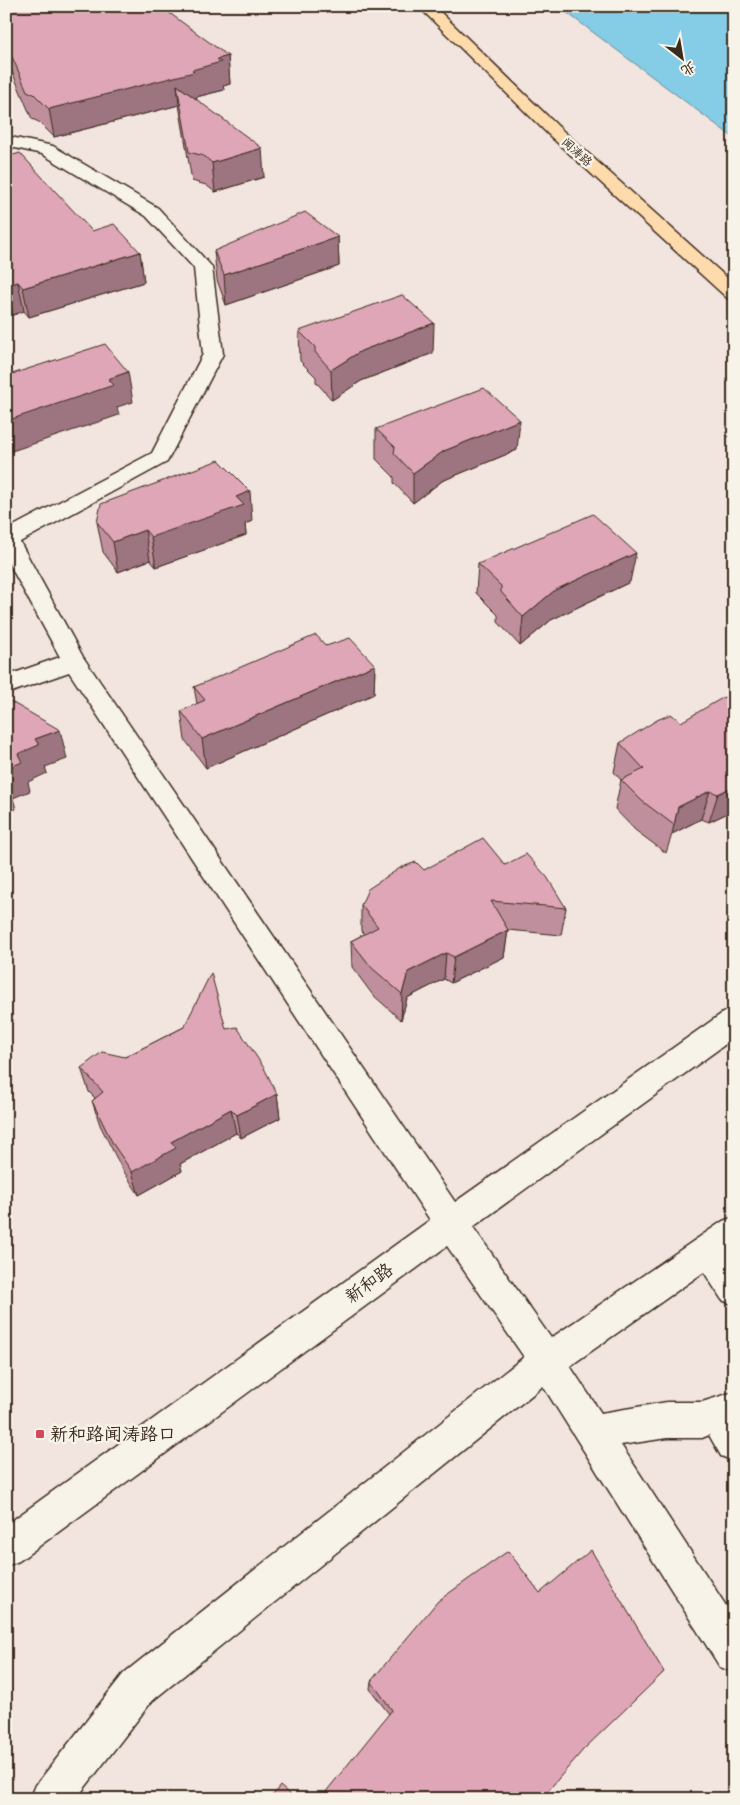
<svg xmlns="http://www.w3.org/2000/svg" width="740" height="1805" font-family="Pangolin,'LXGW WenKai TC',sans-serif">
<rect width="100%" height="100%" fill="#f2e4de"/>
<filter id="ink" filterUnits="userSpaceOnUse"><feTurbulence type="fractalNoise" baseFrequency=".02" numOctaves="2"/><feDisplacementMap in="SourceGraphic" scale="10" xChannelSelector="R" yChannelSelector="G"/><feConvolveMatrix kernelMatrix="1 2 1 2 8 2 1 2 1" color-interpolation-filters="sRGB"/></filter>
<g filter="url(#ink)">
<!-- water -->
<polygon fill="#85cce6" stroke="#678b96" points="558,6 734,6 734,138"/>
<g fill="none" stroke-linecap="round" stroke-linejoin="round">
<!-- minor casing -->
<g stroke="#3b2a1e" stroke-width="3">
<polygon id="minor" points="6,136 53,146 158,208 212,267 223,354 167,462 20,542 83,657 455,1202 724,1012 734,1009 734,1038 473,1227 551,1338 723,1221 734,1217 734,1251 730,1254 734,1260 734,1305 722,1300 704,1272 570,1366 601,1413 667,1402 702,1402 734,1392 734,1461 721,1456 709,1435 702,1438 667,1438 621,1445 734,1618 734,1672 720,1667 543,1386 152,1701 76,1799 30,1799 36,1785 124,1673 524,1357 447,1246 19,1561 6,1566 6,1525 430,1220 69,672 6,694 6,676 60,657 6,558 6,530 152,453 203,354 194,268 146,216 42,154 6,146"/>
</g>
<!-- major casing -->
<g stroke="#3b2a1e" stroke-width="3">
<polygon id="major" points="418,6 434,6 562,130 734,284 734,300 727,298 550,136"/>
</g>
<!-- minor -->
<use href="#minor" fill="#f7f3e8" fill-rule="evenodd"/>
<!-- major -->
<use href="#major" fill="#fedbac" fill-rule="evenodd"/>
</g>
<!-- wall -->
<g fill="#c08f9d" stroke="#3b2a1e">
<polygon points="6,6 228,56 230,84 223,86 224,90 196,97 197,100 264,177 215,192 206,185 192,181 179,105 54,137 39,122 32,119 8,62 6,63"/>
<polygon points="6,157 92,231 140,252 144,282 29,317 24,311 13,315 6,306"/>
<polygon points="338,237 339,266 226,305 217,280 214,251"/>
<polygon points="299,331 433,353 361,381 332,400 316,382 316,377 300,361"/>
<polygon points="376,429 517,450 442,481 413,503 394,483 394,477 376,459"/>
<polygon points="252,521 245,524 246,535 156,567 150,560 118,572 103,552 97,522"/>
<polygon points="478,564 630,582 551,620 520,646 498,622 498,615 476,593"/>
<polygon points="326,646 375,665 374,694 206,768 185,740 181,711 197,704 194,687"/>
<polygon points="681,722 734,810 709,822 701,819 672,834 666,853 635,830 615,809 621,780 614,772 620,743"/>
<polygon points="505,865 566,908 561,935 508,930 504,957 451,983 444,979 407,998 401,1020 372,994 352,967 351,941 364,934 361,931 361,905 424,870"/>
<polygon points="184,1027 226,1029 277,1094 280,1118 241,1138 236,1133 180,1164 182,1171 139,1195 121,1167 100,1125 92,1101 95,1098 89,1092 81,1068 125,1057"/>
<polygon points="371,1681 583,1750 389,1714 370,1689"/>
</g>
<!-- shaded-wall -->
<g fill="#9c7480" stroke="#3b2a1e">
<polygon points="6,53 8,62 6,63"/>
<polygon points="228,56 230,84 223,86 224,90 196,97 197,100 177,85 179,105 54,137 49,109 192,70 217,59"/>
<polygon points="262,148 264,177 215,192 212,163"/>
<polygon points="338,237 339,266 226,305 224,275"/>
<polygon points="140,252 144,282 29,317 23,288"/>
<polygon points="18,282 24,311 13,315 7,285"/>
<polygon points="434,323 433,353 361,381 332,400 331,370 361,351"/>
<polygon points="128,372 133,402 117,407 119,415 6,453 6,421 108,379"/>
<polygon points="520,420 517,450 442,481 413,503 413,473 444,451"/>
<polygon points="250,491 252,521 245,524 246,535 156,567 151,537 236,497"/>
<polygon points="145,530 150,560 118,572 113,542"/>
<polygon points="636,553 630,582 551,620 520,646 523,617 555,590"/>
<polygon points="375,665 374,694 206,768 202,739"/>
<polygon points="60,730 67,759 45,767 47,773 28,782 30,791 13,798 16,809 6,813 6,769 18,754 35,739"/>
<polygon points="734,786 734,810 709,822 718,794"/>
<polygon points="710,791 701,819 672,834 678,807"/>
<polygon points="508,930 504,957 451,983 454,957"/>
<polygon points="446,953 444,979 407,998 401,1020 402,994 408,972"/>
<polygon points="277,1094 280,1118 241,1138 237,1115"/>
<polygon points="231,1109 236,1133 180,1164 182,1171 139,1195 132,1172 171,1142"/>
<polygon points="6,1292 12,1304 6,1307"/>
</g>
<!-- building -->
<g fill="#dfa6b7" stroke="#3b2a1e">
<polygon points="6,6 160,6 228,56 217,59 221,62 192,70 194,72 49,109 34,94 27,91 6,43"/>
<polygon points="177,85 262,148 212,163 204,156 189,152"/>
<polygon points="20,153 92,231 114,224 140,252 23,288 18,282 7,285 6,157"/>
<polygon points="305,212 338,237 224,275 214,251"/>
<polygon points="402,295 434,323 361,351 331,370 315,352 315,347 299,331"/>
<polygon points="105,344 128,372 108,379 114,385 6,421 6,376"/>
<polygon points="484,388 520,420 444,451 413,473 394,453 395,447 376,429"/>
<polygon points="219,460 250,491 236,497 244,505 151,537 145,530 113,542 97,522 101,504"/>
<polygon points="593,514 636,553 555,590 523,617 501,592 501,586 478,564"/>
<polygon points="316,635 326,646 350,638 375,665 202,739 181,711 205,700 194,687"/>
<polygon points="724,697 734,699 734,786 718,794 710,791 678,807 674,825 642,801 621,780 644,769 620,743 657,720 671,714 681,722"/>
<polygon points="6,699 60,730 35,739 39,745 18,754 22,762 6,769"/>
<polygon points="483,838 505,865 526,854 547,877 566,908 491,901 508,930 454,957 446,953 408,972 402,994 372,968 351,941 378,927 361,905 368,889 400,868 416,862 424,870"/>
<polygon points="211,973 226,1029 237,1027 264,1068 277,1094 237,1115 231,1109 171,1142 176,1148 132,1172 113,1144 92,1101 103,1092 81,1068 102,1052 125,1057 184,1027"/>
<polygon points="591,1550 664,1672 583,1750 541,1799 320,1799 392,1710 371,1681 438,1601 508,1551 540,1593"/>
<polygon points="280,1786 295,1799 270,1799"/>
</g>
</g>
<!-- markers -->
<rect fill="#d1495b" stroke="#f7f3e8" stroke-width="2" x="35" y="1429" width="10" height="10" rx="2.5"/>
<g text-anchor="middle" stroke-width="5" stroke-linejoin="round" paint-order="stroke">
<!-- far-street labels -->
<g font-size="12" fill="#3b2a1e" stroke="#f7f3e8">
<text transform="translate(577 152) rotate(42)" y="4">闻涛路</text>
</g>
<!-- near-street labels -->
<g font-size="18" fill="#3b2a1e" stroke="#f7f3e8">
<text transform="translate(369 1283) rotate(-36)" y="6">新和路</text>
</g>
<!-- near-poi labels -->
<g font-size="18" fill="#3b2a1e" stroke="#f7f3e8" text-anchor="start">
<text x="50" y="1440">新和路闻涛路口</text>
</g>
</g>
<!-- margin -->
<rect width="740" height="1805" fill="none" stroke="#f7f3e8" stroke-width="25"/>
<rect x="12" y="12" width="715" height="1780" fill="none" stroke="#3b2a1e" stroke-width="2" filter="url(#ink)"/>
<!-- north arrow -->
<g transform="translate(682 58) rotate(149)" stroke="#f7f3e8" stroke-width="4" paint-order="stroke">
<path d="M0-4L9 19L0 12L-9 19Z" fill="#3b2a1e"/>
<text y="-8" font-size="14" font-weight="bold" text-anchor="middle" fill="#3b2a1e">北</text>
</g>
</svg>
